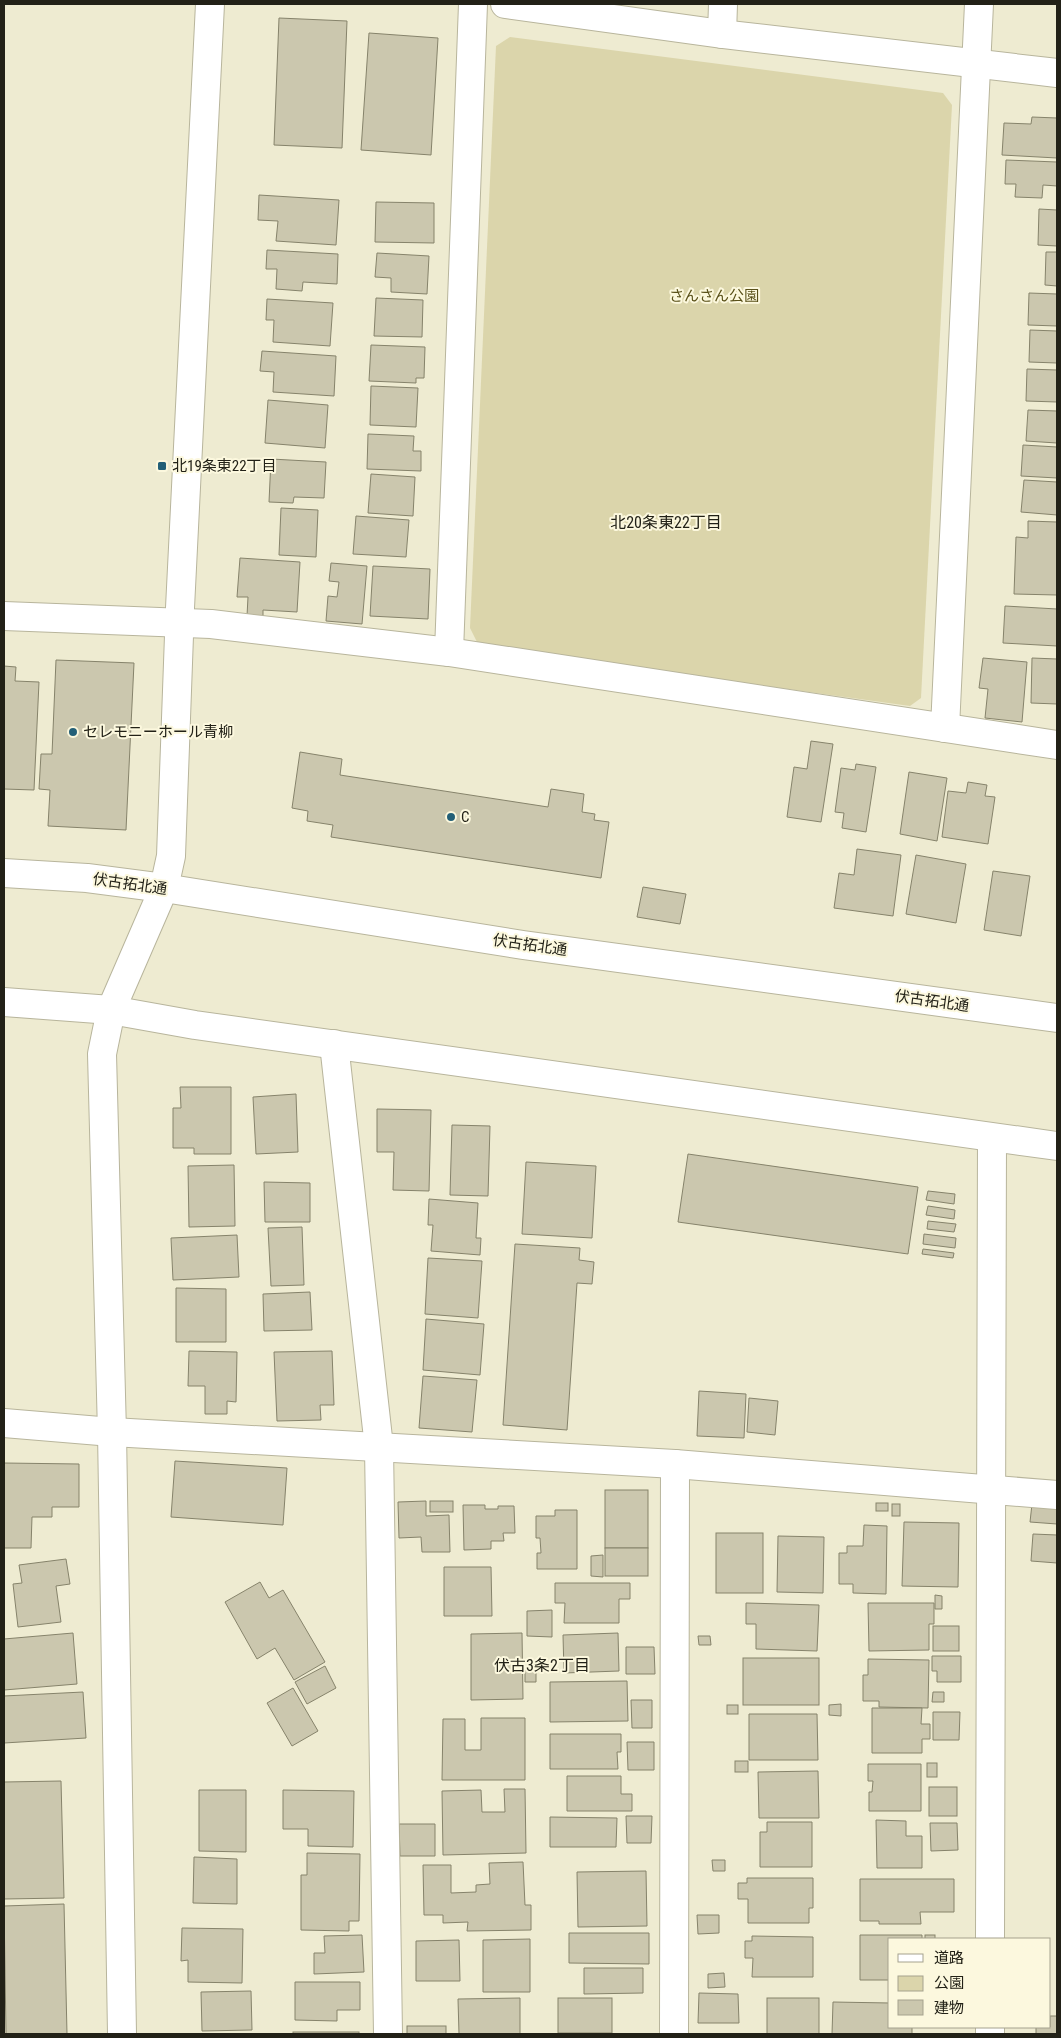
<svg xmlns="http://www.w3.org/2000/svg" width="1061" height="2038" font-family="'Roboto Condensed','Noto Sans JP',sans-serif">
<rect width="100%" height="100%" fill="#eeebd1"/>
<!-- green -->
<polygon fill="#dbd5ab" points="510,37 943,93 952,105 921,698 910,706 479,646 470,628 496,46"/>
<!-- building -->
<g fill="#cbc7ae" stroke="#86836b">
<polygon points="279,18 347,21 342,148 274,145"/>
<polygon points="369,33 438,38 431,155 361,150"/>
<polygon points="1032,117 1057,118 1057,158 1002,155 1004,123 1031,124"/>
<polygon points="1006,160 1057,162 1057,186 1043,185 1042,198 1015,197 1016,184 1005,184"/>
<polygon points="259,195 339,200 336,245 276,241 278,221 258,220"/>
<polygon points="376,202 434,203 434,243 375,242"/>
<polygon points="1039,209 1057,210 1057,246 1038,245"/>
<polygon points="267,250 338,254 337,284 303,282 302,291 276,289 277,269 266,269"/>
<polygon points="1046,252 1057,252 1057,286 1045,285"/>
<polygon points="377,253 429,256 427,294 391,292 391,278 375,277"/>
<polygon points="1029,293 1057,294 1057,326 1028,325"/>
<polygon points="376,298 423,300 422,337 374,336"/>
<polygon points="267,299 333,303 330,346 273,342 274,320 266,320"/>
<polygon points="1030,330 1057,331 1057,363 1029,362"/>
<polygon points="371,345 425,347 424,378 416,378 416,383 369,381"/>
<polygon points="262,351 336,356 334,396 273,392 274,372 260,371"/>
<polygon points="1027,369 1057,370 1057,402 1026,401"/>
<polygon points="371,386 418,388 416,427 370,425"/>
<polygon points="268,400 328,405 325,448 265,443"/>
<polygon points="1028,410 1057,411 1057,443 1026,441"/>
<polygon points="368,434 414,436 413,451 421,451 421,471 367,469"/>
<polygon points="1023,445 1057,447 1057,478 1021,476"/>
<polygon points="271,459 326,462 324,498 294,497 293,503 269,502"/>
<polygon points="371,474 415,477 413,516 368,513"/>
<polygon points="1024,480 1057,482 1057,515 1021,512"/>
<polygon points="281,508 318,510 316,557 279,555"/>
<polygon points="356,516 409,520 406,557 353,554"/>
<polygon points="1028,521 1057,522 1057,595 1014,594 1016,537 1028,538"/>
<polygon points="240,558 300,562 297,612 263,610 263,617 247,616 248,597 237,597"/>
<polygon points="331,563 367,566 362,624 326,621 328,596 337,597 339,582 329,581"/>
<polygon points="373,566 430,569 428,619 370,616"/>
<polygon points="1005,606 1057,609 1057,646 1003,643"/>
<polygon points="983,658 1027,662 1022,722 985,718 988,689 979,688"/>
<polygon points="1032,658 1057,659 1057,704 1031,703"/>
<polygon points="56,660 134,663 126,830 48,826 50,790 39,789 41,754 52,754"/>
<polygon points="4,666 16,667 15,681 39,682 34,790 4,789"/>
<polygon points="811,741 833,744 821,822 787,817 794,767 807,769"/>
<polygon points="300,752 342,759 340,775 548,807 551,789 584,794 582,812 595,814 594,820 609,822 601,878 331,837 333,825 307,821 308,811 292,808"/>
<polygon points="856,764 876,767 866,832 842,828 844,813 835,812 841,768 855,770"/>
<polygon points="909,772 947,778 937,841 900,834"/>
<polygon points="968,782 987,785 985,796 995,797 988,844 942,837 948,791 966,793"/>
<polygon points="857,849 901,855 893,916 834,908 839,873 854,875"/>
<polygon points="916,855 966,864 956,923 906,914"/>
<polygon points="993,871 1030,876 1021,936 984,930"/>
<polygon points="643,887 686,894 680,924 637,917"/>
<polygon points="180,1087 231,1087 231,1154 194,1154 194,1148 173,1148 173,1108 181,1108"/>
<polygon points="296,1094 298,1152 256,1154 253,1097"/>
<polygon points="377,1109 431,1110 429,1191 393,1190 394,1152 377,1152"/>
<polygon points="452,1125 490,1126 488,1196 450,1195"/>
<polygon points="688,1154 918,1187 908,1254 678,1222"/>
<polygon points="526,1162 596,1166 592,1238 522,1234"/>
<polygon points="234,1165 235,1226 189,1227 188,1166"/>
<polygon points="264,1182 310,1183 310,1222 265,1222"/>
<polygon points="928,1191 955,1194 954,1204 926,1200"/>
<polygon points="429,1199 478,1203 476,1238 481,1238 480,1255 431,1251 433,1225 428,1225"/>
<polygon points="928,1206 955,1210 954,1219 926,1215"/>
<polygon points="928,1221 956,1224 954,1232 927,1229"/>
<polygon points="302,1227 304,1285 271,1286 268,1228"/>
<polygon points="924,1234 956,1238 955,1248 923,1244"/>
<polygon points="237,1235 239,1277 173,1280 171,1238"/>
<polygon points="515,1244 580,1248 579,1260 594,1262 592,1284 577,1283 567,1430 503,1425"/>
<polygon points="923,1249 954,1253 953,1258 922,1254"/>
<polygon points="428,1258 482,1261 478,1318 425,1314"/>
<polygon points="176,1288 226,1289 226,1342 176,1342"/>
<polygon points="310,1292 312,1330 264,1331 263,1294"/>
<polygon points="426,1319 484,1324 480,1375 423,1370"/>
<polygon points="189,1351 237,1352 236,1402 227,1401 227,1414 205,1414 205,1386 188,1386"/>
<polygon points="332,1351 334,1405 320,1405 321,1420 277,1421 274,1352"/>
<polygon points="423,1376 477,1380 472,1432 419,1428"/>
<polygon points="699,1391 746,1394 744,1438 697,1436"/>
<polygon points="749,1398 778,1401 775,1435 747,1432"/>
<polygon points="175,1461 287,1468 283,1525 171,1517"/>
<polygon points="4,1463 79,1464 79,1507 52,1507 52,1517 32,1517 31,1548 4,1548"/>
<rect x="605" y="1490" width="43" height="58"/>
<polygon points="426,1501 426,1516 449,1515 450,1552 422,1552 421,1537 399,1538 398,1502"/>
<rect x="430" y="1501" width="23" height="11"/>
<rect x="876" y="1503" width="12" height="8"/>
<rect x="892" y="1504" width="8" height="12"/>
<polygon points="1032,1504 1057,1507 1057,1524 1030,1522"/>
<polygon points="463,1505 485,1505 485,1509 498,1509 498,1506 514,1506 515,1533 503,1533 504,1541 491,1541 491,1549 464,1550"/>
<polygon points="555,1510 577,1510 577,1569 537,1569 537,1553 541,1553 540,1538 536,1538 536,1516 555,1516"/>
<polygon points="904,1522 959,1523 958,1587 902,1586"/>
<polygon points="864,1525 887,1526 886,1594 853,1593 853,1584 839,1584 839,1553 847,1553 847,1546 863,1546"/>
<rect x="716" y="1533" width="47" height="60"/>
<polygon points="1033,1534 1057,1535 1057,1563 1031,1561"/>
<polygon points="778,1536 824,1537 823,1593 777,1592"/>
<rect x="605" y="1548" width="43" height="28"/>
<polygon points="603,1555 603,1577 591,1576 591,1556"/>
<polygon points="66,1559 70,1584 56,1586 61,1622 18,1627 13,1584 22,1583 19,1565"/>
<polygon points="444,1567 491,1567 492,1616 444,1616"/>
<polygon points="260,1582 269,1598 283,1590 325,1662 294,1680 275,1648 257,1659 225,1602"/>
<polygon points="555,1583 630,1583 630,1599 619,1599 619,1623 564,1623 565,1603 555,1603"/>
<polygon points="935,1595 942,1596 942,1609 935,1609"/>
<polygon points="746,1603 819,1605 817,1651 756,1649 756,1624 746,1624"/>
<polygon points="868,1603 934,1603 934,1624 929,1624 929,1650 869,1651"/>
<polygon points="552,1610 552,1637 527,1636 527,1611"/>
<rect x="933" y="1626" width="26" height="25"/>
<polygon points="73,1633 77,1684 4,1690 4,1639"/>
<polygon points="522,1633 523,1699 471,1700 471,1634"/>
<polygon points="618,1633 619,1671 564,1673 563,1635"/>
<polygon points="698,1636 710,1636 711,1645 699,1645"/>
<polygon points="626,1647 654,1647 655,1674 626,1674"/>
<polygon points="932,1656 961,1656 961,1682 937,1682 937,1671 932,1671"/>
<rect x="743" y="1658" width="76" height="47"/>
<polygon points="868,1659 929,1660 928,1708 879,1707 879,1701 863,1701 863,1675 868,1675"/>
<polygon points="325,1666 336,1688 307,1704 295,1682"/>
<polygon points="536,1669 536,1682 525,1682 525,1670"/>
<polygon points="627,1681 628,1721 550,1722 550,1682"/>
<polygon points="293,1688 318,1731 292,1746 267,1703"/>
<polygon points="83,1692 86,1738 4,1743 4,1696"/>
<polygon points="933,1692 944,1692 944,1702 932,1702"/>
<polygon points="631,1700 652,1700 652,1728 632,1728"/>
<polygon points="841,1704 841,1716 829,1715 829,1705"/>
<rect x="727" y="1705" width="11" height="9"/>
<polygon points="872,1708 922,1708 921,1724 930,1724 930,1739 922,1739 922,1753 872,1753"/>
<polygon points="933,1712 960,1712 959,1740 933,1740"/>
<polygon points="749,1714 817,1714 818,1760 749,1760"/>
<polygon points="481,1718 525,1718 525,1780 442,1780 443,1719 465,1719 465,1750 481,1750"/>
<polygon points="550,1734 621,1734 621,1752 617,1752 618,1769 550,1769"/>
<polygon points="627,1742 654,1742 654,1770 628,1770"/>
<rect x="735" y="1761" width="13" height="11"/>
<rect x="927" y="1763" width="10" height="14"/>
<polygon points="868,1764 921,1764 921,1811 869,1811 869,1792 872,1792 873,1781 868,1781"/>
<polygon points="818,1771 819,1818 759,1818 758,1772"/>
<polygon points="567,1776 621,1776 621,1794 632,1794 632,1811 567,1811"/>
<polygon points="61,1781 64,1898 4,1899 4,1782"/>
<rect x="929" y="1787" width="28" height="29"/>
<polygon points="504,1789 525,1789 526,1853 443,1855 442,1791 481,1790 482,1812 505,1812"/>
<polygon points="199,1790 246,1790 246,1852 199,1851"/>
<polygon points="283,1790 354,1791 353,1847 308,1846 308,1829 283,1829"/>
<polygon points="626,1816 652,1816 651,1843 627,1843"/>
<polygon points="550,1817 617,1818 616,1847 550,1847"/>
<polygon points="876,1820 906,1821 906,1836 922,1836 922,1868 877,1868"/>
<polygon points="767,1822 812,1822 812,1867 760,1867 760,1832 767,1832"/>
<polygon points="930,1823 957,1823 958,1850 931,1851"/>
<polygon points="399,1824 435,1824 435,1856 400,1856"/>
<polygon points="307,1853 360,1854 359,1921 349,1921 349,1931 301,1930 301,1875 307,1875"/>
<polygon points="194,1857 237,1859 237,1904 193,1903"/>
<polygon points="712,1860 725,1860 725,1871 713,1871"/>
<polygon points="523,1862 525,1905 531,1905 531,1930 467,1931 468,1922 443,1923 443,1915 424,1915 423,1865 451,1865 451,1893 476,1892 476,1885 490,1884 489,1863"/>
<polygon points="646,1871 647,1926 578,1927 577,1872"/>
<polygon points="747,1878 813,1878 813,1908 809,1908 809,1923 748,1923 748,1899 738,1899 738,1883 747,1883"/>
<polygon points="860,1879 954,1879 954,1912 920,1912 921,1924 879,1924 879,1921 860,1921"/>
<polygon points="64,1904 67,2034 6,2034 4,1906"/>
<polygon points="697,1915 719,1915 719,1933 698,1934"/>
<polygon points="182,1928 243,1929 242,1983 188,1982 188,1960 181,1961"/>
<polygon points="569,1933 649,1933 649,1964 569,1963"/>
<polygon points="362,1935 364,1972 314,1974 314,1953 325,1953 324,1936"/>
<polygon points="860,1935 922,1935 922,1939 890,1939 890,1980 860,1980"/>
<rect x="925" y="1935" width="10" height="4"/>
<polygon points="752,1936 813,1937 813,1977 752,1977 753,1958 745,1958 745,1941 752,1941"/>
<polygon points="530,1939 530,1992 483,1992 483,1940"/>
<polygon points="459,1940 460,1981 416,1981 416,1941"/>
<polygon points="584,1968 643,1968 643,1993 584,1994"/>
<polygon points="724,1973 725,1987 708,1988 708,1974"/>
<polygon points="295,1982 360,1982 360,2010 337,2010 337,2021 295,2020"/>
<polygon points="251,1991 252,2030 202,2031 201,1992"/>
<polygon points="699,1993 738,1994 739,2023 698,2023"/>
<polygon points="520,1998 520,2034 459,2034 458,1999"/>
<rect x="558" y="1998" width="54" height="35"/>
<rect x="767" y="1998" width="52" height="36"/>
<polygon points="833,2002 890,2003 890,2027 912,2027 912,2034 832,2034"/>
<polygon points="1050,2016 1057,2016 1057,2034 1036,2034 1036,2027 1050,2027"/>
<rect x="407" y="2026" width="39" height="8"/>
<rect x="293" y="2032" width="66" height="2"/>
</g>
<g fill="none" stroke-linecap="round" stroke-linejoin="round">
<!-- minor casing -->
<g stroke="#b8b59c" stroke-width="30">
<g id="minor">
<polyline points="505,4 722,34 1057,73"/>
<polyline points="722,34 723,4"/>
<polyline points="4,616 211,624 449,652 1057,745"/>
<polyline points="449,652 473,4"/>
<polyline points="945,728 979,4"/>
<polyline points="4,873 87,878 164,888 523,945 1057,1018"/>
<polyline points="4,1002 111,1010 195,1025 1057,1146"/>
<polyline points="334,1044 379,1447 388,2034"/>
<polyline points="4,1423 112,1432 675,1464 1057,1495"/>
<polyline points="990,1939 992,1138"/>
<polyline points="122,2034 112,1432 102,1054 111,1010 164,888 171,856 180,608 210,4"/>
<polyline points="674,2034 675,1464"/>
<polyline points="990,2034 990,2027"/>
</g>
</g>
<!-- minor -->
<use href="#minor" stroke="#fff" stroke-width="28"/>
</g>
<!-- markers -->
<g fill="#235f77" stroke="#fcf8de" stroke-width="2">
<rect x="157" y="461" width="10" height="10" rx="2.5"/>
<circle cx="73" cy="732" r="5"/>
<circle cx="451" cy="817" r="5"/>
</g>
<g text-anchor="middle" stroke-width="4" stroke-linejoin="round" paint-order="stroke">
<!-- park labels -->
<g font-size="15" fill="#595019" stroke="#fcf8de">
<text x="714" y="301">さんさん公園</text>
</g>
<!-- poi labels -->
<g font-size="15" fill="#222117" stroke="#fcf8de" text-anchor="start">
<text x="172" y="471">北19条東22丁目</text>
<text x="83" y="737">セレモニーホール青柳</text>
<text x="461" y="822">C</text>
</g>
<!-- street labels -->
<g font-size="15" fill="#222117" stroke="#fcf8de">
<text transform="translate(130 884) rotate(8)" y="5">伏古拓北通</text>
<text transform="translate(530 945) rotate(8)" y="5">伏古拓北通</text>
<text transform="translate(932 1001) rotate(8)" y="5">伏古拓北通</text>
</g>
<!-- neighbourhood labels -->
<g font-size="16" fill="#222117" stroke="#fcf8de">
<text x="666" y="528">北20条東22丁目</text>
<text x="542" y="1671">伏古3条2丁目</text>
</g>
</g>
<!-- border -->
<rect width="1061" height="2038" fill="none" stroke="#222117" stroke-width="10"/>
<!-- legend -->
<rect x="888" y="1938" width="162" height="90" fill="#fcf8de" stroke="#a5a28e"/>
<rect x="898" y="1954" width="25" height="8" fill="#ffffff" stroke="#a5a28e"/>
<text x="934" y="1963" font-size="15" fill="#222117">道路</text>
<rect x="898" y="1976" width="25" height="15" fill="#dbd5ab" stroke="#a5a28e"/>
<text x="934" y="1988" font-size="15" fill="#222117">公園</text>
<rect x="898" y="2000" width="25" height="15" fill="#cbc7ae" stroke="#a5a28e"/>
<text x="934" y="2013" font-size="15" fill="#222117">建物</text>
</svg>
